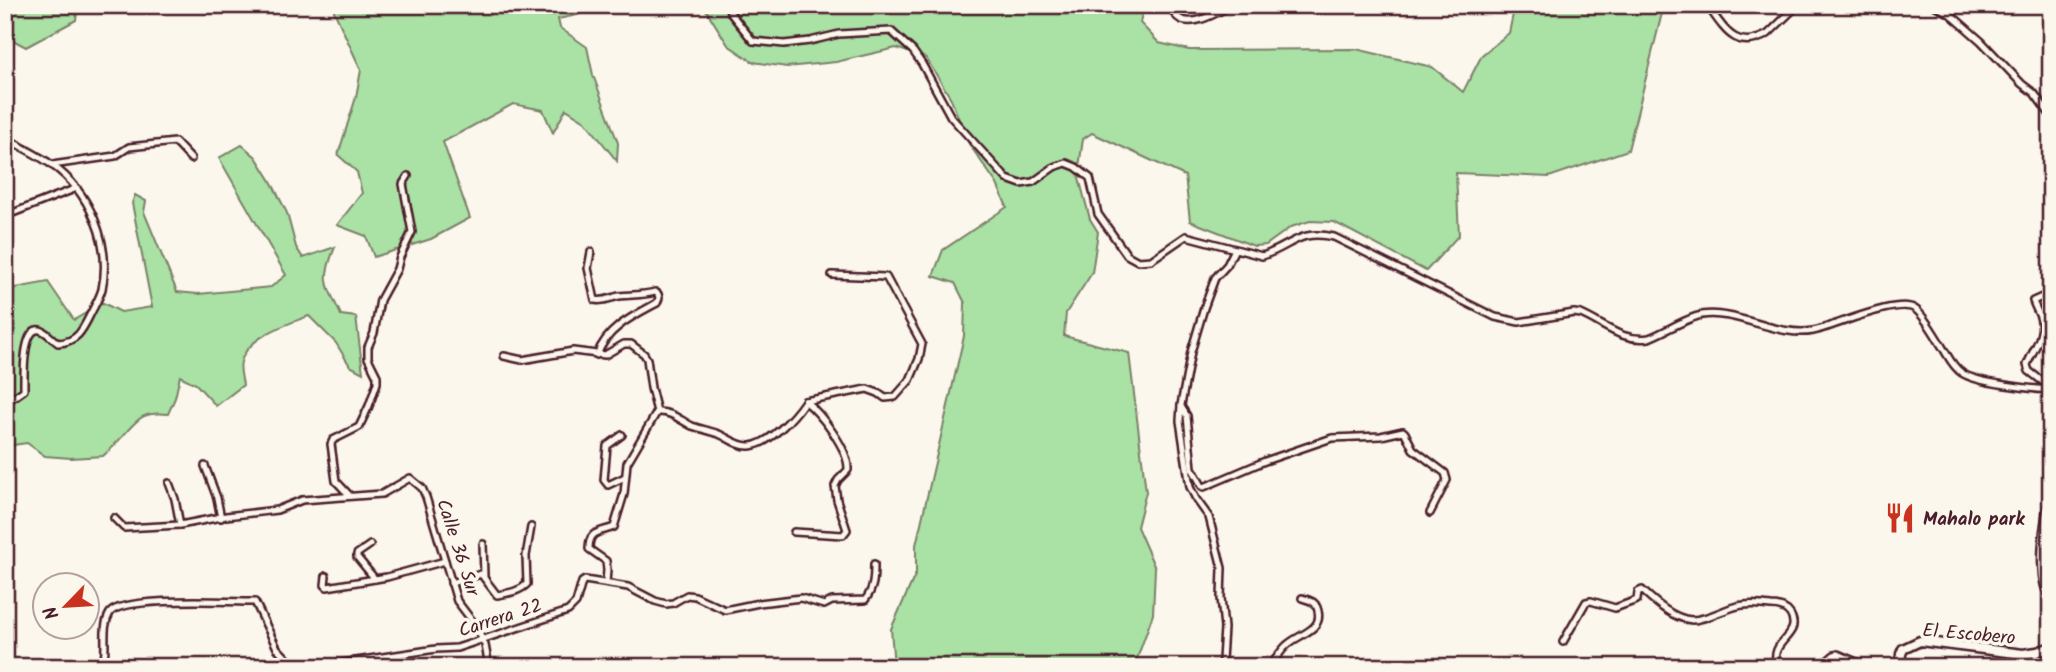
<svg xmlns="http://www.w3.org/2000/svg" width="2056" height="672" font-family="Kalam,sans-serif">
<rect width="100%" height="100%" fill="#fbf7ec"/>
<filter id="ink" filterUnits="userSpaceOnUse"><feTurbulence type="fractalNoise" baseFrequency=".0143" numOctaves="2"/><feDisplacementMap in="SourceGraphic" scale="14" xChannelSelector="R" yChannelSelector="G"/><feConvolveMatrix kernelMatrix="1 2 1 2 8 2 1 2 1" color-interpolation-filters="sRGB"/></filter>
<g filter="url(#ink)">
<!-- green -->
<g fill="#aae1a5" stroke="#7a8068" stroke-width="2">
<polygon points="5,5 78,5 76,20 26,47 5,36"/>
<polygon points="334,5 602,5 577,15 558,19 560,28 587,47 593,75 618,143 617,161 585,121 566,109 553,133 543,110 513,104 443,142 470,218 431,239 374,257 366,236 337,225 362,193 357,172 338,155 356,97 361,70 334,11"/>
<polygon points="703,5 1147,5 1143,8 1140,23 1159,43 1189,50 1356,49 1432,67 1463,92 1482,55 1509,33 1515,5 1664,5 1628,150 1549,177 1456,173 1459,235 1426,271 1334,222 1310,221 1291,227 1266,245 1254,246 1190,221 1185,176 1092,133 1083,139 1078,174 1090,219 1098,232 1092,273 1066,313 1064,336 1129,353 1146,492 1137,527 1155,568 1153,614 1134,667 894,667 891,629 916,573 916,545 964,336 965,303 955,283 933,276 943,250 1007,207 997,184 969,144 950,97 926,58 896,48 836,62 787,67 753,62 728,45"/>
<path d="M242,145L256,157L271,181L287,213L296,247L303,258L335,247C321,281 326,283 341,315L356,317L363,373L350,366L336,343L309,316C287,324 247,337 241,362C239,368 242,378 243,385L216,406L196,384L180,376L175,398L168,414C140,411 137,421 120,439C115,445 109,451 103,456L71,458L45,456L27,443L5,446V338L15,334L10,289L48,282L74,320L103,303L121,312L152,307L132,203L135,195L146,201L144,212L177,292L198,294L271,287L286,275L219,158Z"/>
</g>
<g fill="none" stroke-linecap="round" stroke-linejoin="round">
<!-- minor casing -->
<g stroke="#4a1f2b" stroke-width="10">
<g id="minor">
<path d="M727,5L732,15L753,41L784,44L810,41L839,34L891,31L913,51L922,64L951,117L1007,179L1021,184L1033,182L1054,167L1066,163L1076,167L1090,178L1098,214L1127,255L1138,261L1151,260L1186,236L1262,256C1293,246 1298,229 1334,237L1495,317L1519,322L1574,313L1581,314C1604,324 1622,342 1649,338C1665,332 1686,318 1702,315C1734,309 1780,338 1813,331C1834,327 1898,297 1915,309C1925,316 1936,337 1943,348C1948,356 1953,367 1962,373C1976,383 2032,389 2051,390"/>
<path d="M1171,5C1178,36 1214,15 1231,5"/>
<path d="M1707,5C1725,30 1736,52 1768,34L1798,5"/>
<polyline points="1934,5 1949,13 1981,41 2022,84 2034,93 2051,116"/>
<path d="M5,137C20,147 37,154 52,165C89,191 112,243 102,289C100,297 95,305 91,313C83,329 78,342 58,343C53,340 46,331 40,330C22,326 24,379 24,390L14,397L5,400"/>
<polyline points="52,165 115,156 129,147 175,142 191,159"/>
<polyline points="5,216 77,188"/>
<path d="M591,252L588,268L595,300C604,302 610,298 619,296C632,294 641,296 655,292L658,294L659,298L657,303C633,316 607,328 597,355"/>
<path d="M2051,293L2033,301C2035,307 2038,312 2040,317C2046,335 2033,349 2027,365L2029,371L2051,388"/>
<polyline points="504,356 522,360 573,351 605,355 624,344 631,344 644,354 647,359 651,388 657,412"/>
<polyline points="1182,408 1187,416 1192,468 1202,486 1204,487 1265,461 1332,438 1381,436 1403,431 1405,433 1413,449 1445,473 1447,480 1430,513"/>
<polyline points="622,435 607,446 604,480 608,485 625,477"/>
<polyline points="205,466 217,498 221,518"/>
<polyline points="169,483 175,499 180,525"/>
<path d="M2051,493C2044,513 2034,584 2051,598"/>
<polyline points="350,496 336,481 331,444 333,440 359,427 369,406 377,383 377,376 368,358 368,347 374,333 380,300 397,269 400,257 412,232 403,184 408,176"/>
<polyline points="114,518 124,528 180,525 226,516 277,510 302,500 382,494 410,478 422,488 426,497 457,601 476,626 485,645 489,667"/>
<path d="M794,532L843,535L847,530L837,500L835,486L838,480L848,470C849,449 821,414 805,401"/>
<polyline points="483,544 484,576"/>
<polyline points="370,545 357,554 357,557 375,579"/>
<polyline points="326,576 325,585 327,587 387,577 445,561"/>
<path d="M451,583L481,574L497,595C508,593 519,592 527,584L526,556L531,527"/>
<path d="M606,583L607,570L606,561L589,549C589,530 599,533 614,527L624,494L627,463L657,412C671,411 680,420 692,426C701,429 710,431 719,434C728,438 739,447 750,446C770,444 794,417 805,401L867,389L878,393L885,398L895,397L910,380L919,359L922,344L886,277L832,275"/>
<path d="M1563,642L1586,602L1591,601L1615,608L1637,600L1638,592L1642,590C1655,602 1673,619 1692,620C1705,620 1721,611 1734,607C1746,603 1758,604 1771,606C1778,606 1786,608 1790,614C1804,637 1766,640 1778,667"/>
<path d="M102,667C109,651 100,629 110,613C122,596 232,602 255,602L277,648L295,667"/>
<path d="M316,667L436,649L457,648L568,611L576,603L582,582L585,580L628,587L655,601L666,604L673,603L687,595L695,596L725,610L759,603L801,598L824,605L832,601L865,600C874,589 874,578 874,564"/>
<polyline points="1224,667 1222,660 1224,628 1221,598 1222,568 1209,517 1196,499 1190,487 1180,421 1181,405 1191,352 1204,308 1215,278 1227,265 1235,249"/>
<path d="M1269,667C1276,660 1280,651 1287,645C1299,634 1323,630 1318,611C1316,601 1311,601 1302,598"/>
<polyline points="1820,667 1834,655 1838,654 1869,667"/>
</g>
</g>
<!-- secondary casing -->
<g stroke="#4a1f2b" stroke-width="13">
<polyline id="secondary" points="1900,667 1901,654 1903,649 1920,641 2023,654 2037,652 2051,647"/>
</g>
<!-- minor -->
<use href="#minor" stroke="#fbf7ec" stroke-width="5"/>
<!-- secondary -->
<use href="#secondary" stroke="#fbf7ec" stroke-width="8"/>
</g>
</g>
<!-- icons -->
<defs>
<g id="restaurant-bare" transform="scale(2.415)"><path d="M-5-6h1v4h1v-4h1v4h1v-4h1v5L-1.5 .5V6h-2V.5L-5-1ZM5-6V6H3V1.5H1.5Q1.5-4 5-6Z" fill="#c8321e" stroke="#fbf7ec" stroke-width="2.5" paint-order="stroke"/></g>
</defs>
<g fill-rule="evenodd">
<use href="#restaurant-bare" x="1900" y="518"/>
</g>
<g text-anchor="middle" stroke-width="7" stroke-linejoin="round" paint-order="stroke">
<!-- poi labels -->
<g font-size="19" font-weight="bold" fill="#4a1f2b" stroke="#fbf7ec" text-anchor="start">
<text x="1923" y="525">Mahalo park</text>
</g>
<!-- street labels -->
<g font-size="19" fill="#4a1f2b" stroke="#fbf7ec">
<text transform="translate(459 547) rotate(72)" y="7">Calle 36 Sur</text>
<text transform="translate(500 617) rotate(-18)" y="7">Carrera 22</text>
<text transform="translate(1969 633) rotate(5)" y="7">El Escobero</text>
</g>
</g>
<!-- margin -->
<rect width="2056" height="672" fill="none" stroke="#fbf7ec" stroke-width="28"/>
<rect x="14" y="14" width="2028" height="644" fill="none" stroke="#4a1f2b" stroke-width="2.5" filter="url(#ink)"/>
<!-- north arrow -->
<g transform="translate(66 606) rotate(245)"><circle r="33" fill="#fbf7ec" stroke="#b4a19f" stroke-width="2"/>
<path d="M0-5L12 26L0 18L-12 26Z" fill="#c8321e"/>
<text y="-10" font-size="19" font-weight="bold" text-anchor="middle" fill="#4a1f2b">N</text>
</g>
</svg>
